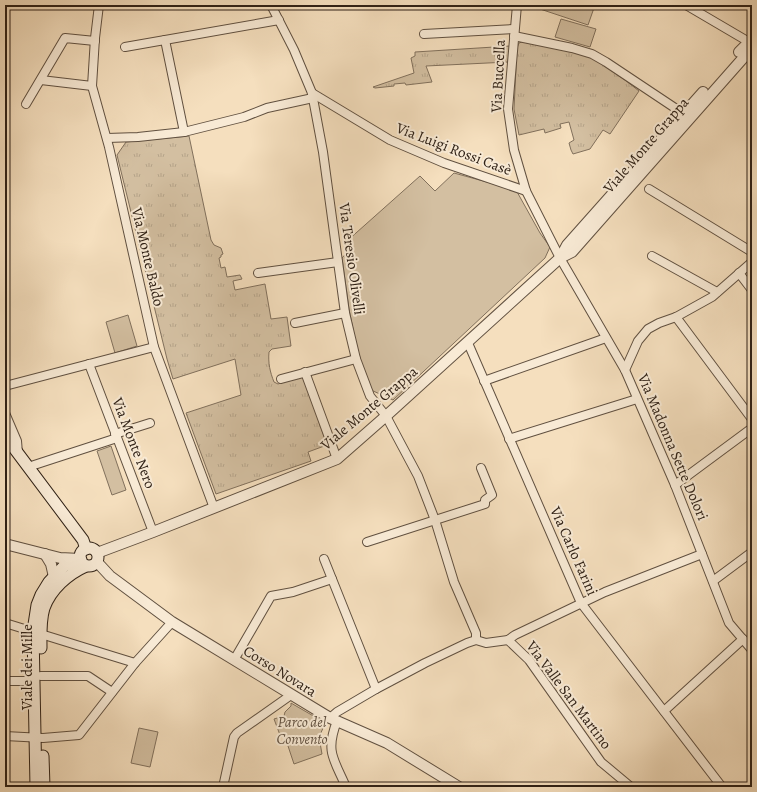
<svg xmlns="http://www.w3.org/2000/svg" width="757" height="792" font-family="Alegreya,serif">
<defs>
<pattern id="grass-tufts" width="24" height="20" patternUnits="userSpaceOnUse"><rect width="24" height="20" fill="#d3bfa1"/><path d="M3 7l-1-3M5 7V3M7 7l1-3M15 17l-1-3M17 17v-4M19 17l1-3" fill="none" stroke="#b5a48a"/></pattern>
</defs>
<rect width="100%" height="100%" fill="#f5dfbe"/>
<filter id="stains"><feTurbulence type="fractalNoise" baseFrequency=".005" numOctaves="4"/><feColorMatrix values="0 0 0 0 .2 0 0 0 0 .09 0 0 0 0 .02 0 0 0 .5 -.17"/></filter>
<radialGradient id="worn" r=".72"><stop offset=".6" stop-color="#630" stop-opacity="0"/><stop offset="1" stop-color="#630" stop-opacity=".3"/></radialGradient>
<!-- grass -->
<g fill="url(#grass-tufts)" stroke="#81705c">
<polygon points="522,42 561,48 593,58 625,80 639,91 610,134 603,130 590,149 573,154 571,150 569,143 574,140 569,122 560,124 561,128 545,133 544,129 519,135 514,109 517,48 519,43"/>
<polygon points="510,46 508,62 426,66 432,82 406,85 405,83 394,84 394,86 375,88 373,87 414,73 411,58 415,56 415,52"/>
<path d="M189,136L211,240L214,245L221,248L223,254L221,255V257L219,258L221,268L225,267L227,277L240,275L242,279L233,281L235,290L265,284L271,319L287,317L291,346L272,349L269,352C268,363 270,372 274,382L278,384L303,375L327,445L308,452L311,461L216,494L186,413L241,395L235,359L173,379L167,359L117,155L126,142Z"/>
</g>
<!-- park -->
<g fill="#d3bfa1" stroke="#81705c">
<polygon points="534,5 595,5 588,25 534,7"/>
<polygon points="561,19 596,29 590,47 555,37"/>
<polygon points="454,173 516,190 540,233 550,247 545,258 393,400 371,390 358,354 349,309 342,258 352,247 347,241 420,176 435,191"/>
<polygon points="128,315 137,346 115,353 106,322"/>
<polygon points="111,446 126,490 112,495 97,451"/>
<polygon points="291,703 322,721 324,726 319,737 322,754 294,764 284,734 280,735 274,719 284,716 285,712 291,706"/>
<polygon points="139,728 158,732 150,767 131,763"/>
</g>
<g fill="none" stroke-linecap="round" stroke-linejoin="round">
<!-- minor casing -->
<g stroke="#605040" stroke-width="10">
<g id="minor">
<polyline points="99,5 95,38 92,86 109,147 154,347 214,508"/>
<polyline points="271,5 294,50 312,93 323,152 345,313 356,359 370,396 386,416 418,476 435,520 454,582 476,633 476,640"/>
<polyline points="517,5 508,109 514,150 526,191 560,258 625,370 675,485 729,623 752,650"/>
<polyline points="686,5 749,42"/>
<polyline points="424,34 514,29"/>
<polyline points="514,36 572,48 592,54 606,62 684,114"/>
<polyline points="165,40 184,132"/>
<polyline points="125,47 279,20"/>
<polyline points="41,80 92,86"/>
<polyline points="312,93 390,140 444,163 526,191"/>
<polyline points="26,104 65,38 95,41"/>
<polyline points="107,138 138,137 184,132 244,117 267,108 313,98"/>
<polyline points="649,189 752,252"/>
<polyline points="652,256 717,292"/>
<polyline points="258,273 338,262"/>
<polyline points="739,273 752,290"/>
<polyline points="676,317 752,419"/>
<polyline points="295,323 345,313"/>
<polyline points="468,343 581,603 722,787"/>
<polyline points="89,364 153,532"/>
<polyline points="625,370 638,341 648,329 659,323 676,317 712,297 752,262"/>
<polyline points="305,372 337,459"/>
<polyline points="281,379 356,359"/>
<polyline points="484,381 606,338"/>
<polyline points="5,386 154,347"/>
<polyline points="5,413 17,441 18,453"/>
<polyline points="115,434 150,423"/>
<polyline points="509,439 637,399"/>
<polyline points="28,467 117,438"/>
<polyline points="675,485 752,428"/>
<polyline points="367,542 485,504 485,500 492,495 481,468"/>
<polyline points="324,559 376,689"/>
<polyline points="713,581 752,552"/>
<polyline points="5,623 135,663"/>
<polyline points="508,640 529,660 601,762 631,787"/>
<polyline points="234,660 271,596 293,592 332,579"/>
<polyline points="41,676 88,676 112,692"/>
<polyline points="5,679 9,681 34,681"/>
<polyline points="664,711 743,639"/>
<polyline points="330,718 337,712 376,689 425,663 467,643 476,640 486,643 508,640 515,635 605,592 702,554"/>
<path d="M337,721C325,752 334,759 346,787"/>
<polyline points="5,736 43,738 79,735 135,663 172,622"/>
<polyline points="223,787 234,737 237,733 291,695"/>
</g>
</g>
<!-- tertiary casing -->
<g stroke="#605040" stroke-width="12">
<g id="tertiary">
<polyline points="739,52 752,39"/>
<polyline points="560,258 567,245 703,92"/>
<polyline points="5,544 60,558 80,559"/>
<polyline points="97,553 153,532 337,459 386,416 560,258 572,252 752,48"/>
<polyline points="45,554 51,564 54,577"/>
<polyline points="97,562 110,576 172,622 330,718 387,743 459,787"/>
</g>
</g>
<!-- secondary casing -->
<g stroke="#2f2116" stroke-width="13">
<g id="secondary">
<polyline points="5,436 83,540 86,549"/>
<circle cx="89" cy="557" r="9"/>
<path d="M41,648C41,636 40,621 44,608C51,589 68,574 86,566"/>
<polyline points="43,756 44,787"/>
<polyline points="36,787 33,631 37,605 41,595 49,582 64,566 81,560"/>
</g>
</g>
<!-- minor -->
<use href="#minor" stroke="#f8ead5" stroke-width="8"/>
<!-- tertiary -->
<use href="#tertiary" stroke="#f8ead5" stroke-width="10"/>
<!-- secondary -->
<use href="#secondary" stroke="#f8ead5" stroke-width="11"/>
</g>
<g text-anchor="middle" stroke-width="4" stroke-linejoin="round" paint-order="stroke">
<!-- street labels -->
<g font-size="15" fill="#2f2116" stroke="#f8ead5">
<text transform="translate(498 76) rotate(-87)" y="5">Via Buccella</text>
<text transform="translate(646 145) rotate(-49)" y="5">Viale Monte Grappa</text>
<text transform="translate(454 149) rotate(21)" y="5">Via Luigi Rossi Casè</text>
<text transform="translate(148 257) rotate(77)" y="5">Via Monte Baldo</text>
<text transform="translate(352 259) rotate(82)" y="5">Via Teresio Olivelli</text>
<text transform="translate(369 408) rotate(-40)" y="5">Viale Monte Grappa</text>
<text transform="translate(134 443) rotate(69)" y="5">Via Monte Nero</text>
<text transform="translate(673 447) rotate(67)" y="5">Via Madonna Sette Dolori</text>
<text transform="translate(574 551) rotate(66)" y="5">Via Carlo Farini</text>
<text transform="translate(27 667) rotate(-90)" y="5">Viale dei Mille</text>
<text transform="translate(280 671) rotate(32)" y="5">Corso Novara</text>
<text transform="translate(569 695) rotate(53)" y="5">Via Valle San Martino</text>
</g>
<!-- park labels -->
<g font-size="15" font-style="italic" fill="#605040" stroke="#f8ead5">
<text x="302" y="727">Parco del<tspan x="302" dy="17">Convento</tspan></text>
</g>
</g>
<!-- margin -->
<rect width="757" height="792" fill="none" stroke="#f5dfbe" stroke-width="20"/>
<rect x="6" y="6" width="745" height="780" fill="none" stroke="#2f2116" stroke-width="2"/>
<rect x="10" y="10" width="737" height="772" fill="none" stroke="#2f2116"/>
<rect width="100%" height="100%" filter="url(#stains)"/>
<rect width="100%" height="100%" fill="url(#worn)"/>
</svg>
